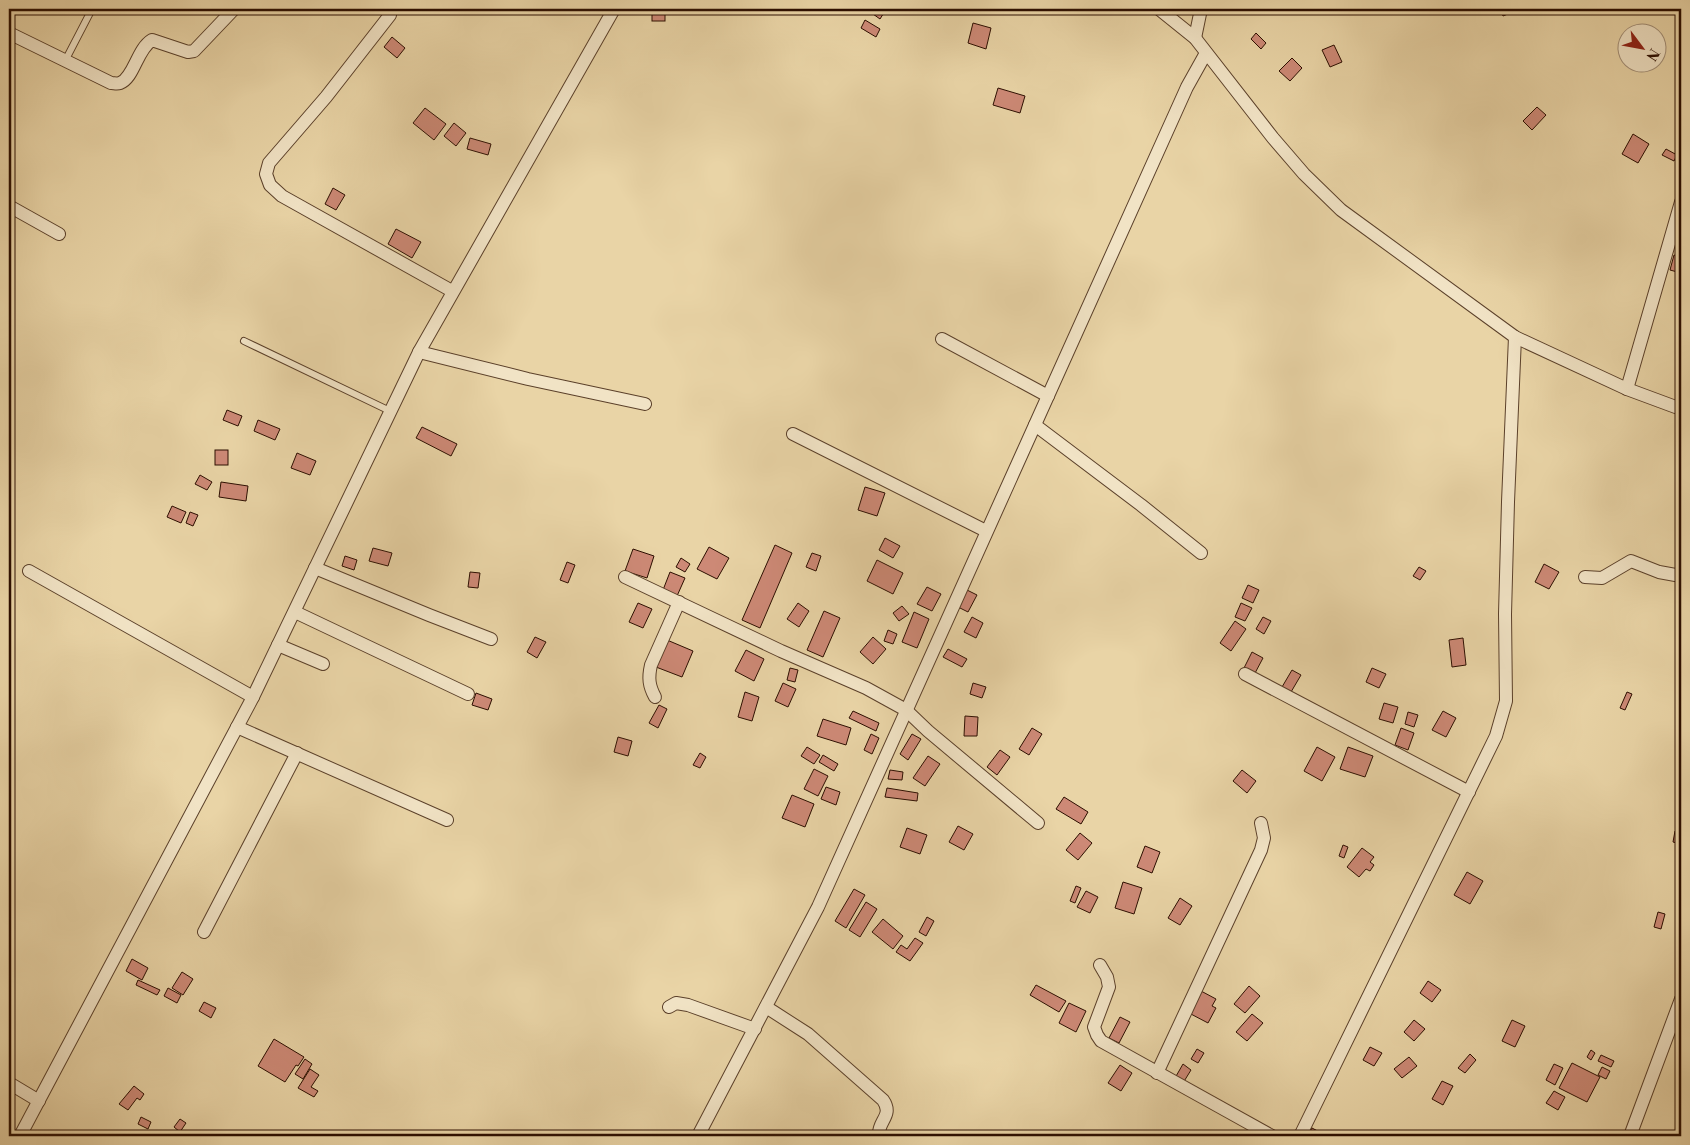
<svg xmlns="http://www.w3.org/2000/svg" width="1690" height="1145" font-family="'Libre Bodoni',serif">
<rect width="100%" height="100%" fill="#e9d4a6"/>
<filter id="stains"><feTurbulence type="fractalNoise" baseFrequency=".004" numOctaves="4"/><feColorMatrix values="0 0 0 0 .2 0 0 0 0 .09 0 0 0 0 .02 0 0 0 .5 -.17"/></filter>
<radialGradient id="worn" r=".72"><stop offset=".6" stop-color="#630" stop-opacity="0"/><stop offset="1" stop-color="#630" stop-opacity=".3"/></radialGradient>
<!-- building -->
<g fill="#cd8976" stroke="#2c0e00">
<rect x="652" y="9" width="13" height="12"/>
<polygon points="876,9 885,11 880,19 873,14"/>
<polygon points="1500,9 1520,9 1503,16"/>
<polygon points="865,20 880,29 876,37 861,28"/>
<polygon points="973,23 991,28 986,49 968,43"/>
<polygon points="1256,33 1266,43 1261,49 1251,39"/>
<polygon points="392,37 405,48 397,58 384,47"/>
<polygon points="1334,45 1342,62 1330,67 1322,50"/>
<polygon points="1292,58 1302,68 1290,81 1279,71"/>
<polygon points="998,88 1025,96 1020,113 993,105"/>
<polygon points="1537,107 1546,115 1532,130 1523,121"/>
<polygon points="425,108 446,124 434,140 413,123"/>
<polygon points="454,123 466,133 456,146 444,136"/>
<polygon points="1633,134 1649,144 1638,163 1622,154"/>
<polygon points="470,138 491,144 488,155 467,149"/>
<polygon points="1666,149 1677,155 1674,161 1662,155"/>
<polygon points="333,188 345,195 336,210 325,204"/>
<polygon points="396,229 421,242 412,258 388,244"/>
<polygon points="1674,255 1681,257 1681,273 1670,270"/>
<polygon points="227,410 242,416 238,426 223,420"/>
<polygon points="258,420 280,429 275,440 254,431"/>
<polygon points="422,427 457,444 451,456 416,438"/>
<rect x="215" y="450" width="13" height="15"/>
<polygon points="297,453 316,461 310,475 291,468"/>
<polygon points="200,475 212,482 207,490 195,484"/>
<polygon points="221,482 248,486 246,501 219,497"/>
<polygon points="865,487 885,493 877,516 858,510"/>
<polygon points="172,506 186,512 181,523 167,517"/>
<polygon points="190,512 198,515 193,526 186,523"/>
<polygon points="885,538 900,546 893,558 879,550"/>
<polygon points="775,545 792,553 760,628 742,620"/>
<polygon points="709,547 729,558 717,579 697,569"/>
<polygon points="373,548 392,553 388,566 369,561"/>
<polygon points="633,549 654,556 647,578 625,571"/>
<polygon points="812,553 821,556 816,571 806,567"/>
<polygon points="345,556 357,560 354,570 342,566"/>
<polygon points="681,558 690,564 685,572 676,567"/>
<polygon points="877,560 903,573 893,594 867,581"/>
<polygon points="567,562 575,565 568,583 560,580"/>
<polygon points="1544,564 1559,572 1549,589 1535,582"/>
<polygon points="1419,567 1426,571 1420,580 1413,576"/>
<polygon points="470,572 480,573 478,588 468,587"/>
<polygon points="670,572 685,578 677,596 663,590"/>
<polygon points="1248,585 1259,590 1253,603 1242,598"/>
<polygon points="927,587 941,594 932,611 917,604"/>
<polygon points="965,589 977,595 968,612 956,606"/>
<polygon points="638,603 652,609 643,628 629,622"/>
<polygon points="798,603 809,611 799,627 787,619"/>
<polygon points="1241,603 1252,608 1245,621 1235,617"/>
<polygon points="902,606 909,614 899,621 893,613"/>
<polygon points="824,611 840,618 823,657 807,650"/>
<polygon points="914,612 929,619 917,648 902,642"/>
<polygon points="972,617 983,623 976,638 964,632"/>
<polygon points="1263,617 1271,621 1264,634 1256,629"/>
<polygon points="1235,621 1246,629 1231,651 1220,643"/>
<polygon points="888,630 897,634 893,644 884,641"/>
<polygon points="535,637 546,642 537,658 527,652"/>
<polygon points="873,637 886,649 873,664 860,652"/>
<polygon points="1463,638 1466,665 1452,667 1449,640"/>
<polygon points="667,640 693,651 682,677 656,667"/>
<polygon points="948,649 967,659 962,667 943,657"/>
<polygon points="746,650 764,659 754,681 735,671"/>
<polygon points="1252,652 1263,658 1254,675 1243,670"/>
<polygon points="790,668 798,670 795,682 787,680"/>
<polygon points="1372,668 1386,674 1379,688 1366,682"/>
<polygon points="1292,670 1301,675 1291,692 1282,687"/>
<polygon points="783,683 796,689 788,707 775,701"/>
<polygon points="973,683 986,687 982,698 970,694"/>
<polygon points="745,692 759,697 752,721 738,717"/>
<polygon points="1627,692 1632,694 1625,710 1620,708"/>
<polygon points="476,693 492,699 488,710 472,705"/>
<polygon points="1384,703 1398,707 1393,723 1379,719"/>
<polygon points="659,705 667,709 658,728 649,723"/>
<polygon points="853,711 879,723 876,731 849,718"/>
<polygon points="1443,711 1456,718 1446,737 1432,730"/>
<polygon points="1408,712 1418,715 1414,727 1405,724"/>
<polygon points="965,716 978,717 977,736 964,736"/>
<polygon points="823,719 851,728 846,745 817,736"/>
<polygon points="1032,728 1042,734 1029,755 1019,749"/>
<polygon points="1401,728 1414,733 1408,750 1395,745"/>
<polygon points="871,734 879,738 872,754 864,750"/>
<polygon points="912,734 921,739 908,760 900,754"/>
<polygon points="618,737 632,741 628,756 614,752"/>
<polygon points="807,747 820,755 814,764 801,756"/>
<polygon points="1317,747 1335,757 1322,781 1304,771"/>
<polygon points="1348,747 1373,756 1365,777 1340,769"/>
<polygon points="1000,750 1010,757 997,775 987,767"/>
<polygon points="700,753 706,757 700,768 693,765"/>
<polygon points="823,755 838,764 834,771 819,762"/>
<polygon points="928,756 940,764 925,786 913,778"/>
<polygon points="814,769 828,776 818,796 804,789"/>
<polygon points="890,770 903,772 902,780 888,779"/>
<polygon points="1242,770 1256,781 1247,793 1233,781"/>
<polygon points="826,787 840,792 836,805 821,799"/>
<polygon points="887,788 918,793 917,801 885,797"/>
<polygon points="792,795 814,804 805,827 782,818"/>
<polygon points="1064,797 1088,812 1081,824 1056,809"/>
<polygon points="958,826 973,834 964,850 949,842"/>
<polygon points="907,828 927,835 920,854 900,847"/>
<polygon points="1675,831 1681,833 1681,844 1673,842"/>
<polygon points="1080,833 1092,843 1078,860 1066,850"/>
<polygon points="1343,845 1348,847 1344,858 1339,856"/>
<polygon points="1145,846 1160,852 1152,873 1137,867"/>
<polygon points="1362,848 1374,857 1370,862 1374,865 1370,871 1366,869 1359,877 1347,867"/>
<polygon points="1467,872 1483,881 1470,904 1454,895"/>
<polygon points="1123,882 1142,888 1134,914 1115,908"/>
<polygon points="1076,886 1081,888 1075,903 1070,901"/>
<polygon points="854,889 865,895 846,928 835,921"/>
<polygon points="1086,891 1098,897 1090,913 1077,907"/>
<polygon points="1180,898 1192,906 1180,925 1168,918"/>
<polygon points="866,902 877,909 860,937 849,930"/>
<polygon points="1658,912 1665,914 1661,929 1654,927"/>
<polygon points="927,917 934,921 926,936 919,932"/>
<polygon points="883,919 903,936 893,949 872,932"/>
<polygon points="915,938 923,943 910,961 896,952 901,945 907,949"/>
<polygon points="132,959 148,968 142,980 126,971"/>
<polygon points="182,972 193,979 183,995 172,988"/>
<polygon points="138,980 160,990 157,995 136,985"/>
<polygon points="1428,981 1441,990 1432,1002 1420,993"/>
<polygon points="1036,985 1066,1001 1059,1012 1030,995"/>
<polygon points="1249,986 1260,996 1245,1013 1234,1004"/>
<polygon points="168,988 181,995 177,1003 164,996"/>
<polygon points="1201,991 1216,999 1212,1006 1216,1008 1208,1023 1189,1013"/>
<polygon points="204,1002 216,1008 211,1018 199,1011"/>
<polygon points="1069,1003 1086,1011 1076,1032 1059,1023"/>
<polygon points="1252,1014 1263,1023 1247,1041 1236,1032"/>
<polygon points="1120,1017 1130,1022 1119,1043 1109,1038"/>
<polygon points="1414,1020 1425,1029 1414,1041 1404,1032"/>
<polygon points="1512,1020 1525,1026 1515,1047 1502,1041"/>
<polygon points="274,1039 304,1057 298,1066 296,1065 285,1082 258,1066"/>
<polygon points="1370,1047 1382,1053 1374,1066 1363,1060"/>
<polygon points="1197,1049 1204,1053 1198,1063 1191,1059"/>
<polygon points="1591,1050 1595,1053 1591,1060 1587,1057"/>
<polygon points="1470,1054 1476,1060 1465,1073 1458,1068"/>
<polygon points="1601,1055 1614,1061 1611,1067 1598,1061"/>
<polygon points="1409,1057 1417,1066 1402,1078 1394,1069"/>
<polygon points="305,1059 312,1064 303,1079 295,1074"/>
<polygon points="1572,1063 1600,1077 1587,1102 1559,1088"/>
<polygon points="1183,1064 1191,1070 1183,1083 1175,1078"/>
<polygon points="1554,1064 1563,1068 1555,1085 1546,1080"/>
<polygon points="1120,1065 1132,1073 1121,1091 1108,1083"/>
<polygon points="1602,1067 1610,1071 1606,1079 1598,1075"/>
<polygon points="310,1069 319,1075 311,1087 318,1091 314,1097 298,1088"/>
<polygon points="1442,1081 1453,1086 1443,1105 1432,1099"/>
<polygon points="134,1086 144,1094 140,1100 137,1098 128,1110 119,1104"/>
<polygon points="1554,1091 1565,1097 1558,1110 1546,1103"/>
<polygon points="141,1117 151,1122 148,1129 138,1124"/>
<polygon points="180,1119 186,1123 180,1132 174,1127"/>
<polygon points="1312,1128 1327,1136 1307,1136"/>
</g>
<g fill="none" stroke-linecap="round" stroke-linejoin="round">
<!-- lane casing -->
<g stroke="#5b402a" stroke-width="8">
<g id="lane">
<polyline points="65,61 92,9"/>
<polyline points="244,341 390,411"/>
</g>
</g>
<!-- street casing -->
<g stroke="#5b402a" stroke-width="14">
<g id="street">
<polyline points="1159,9 1195,38 1273,138 1304,174 1341,210 1515,337 1627,389 1681,409"/>
<polyline points="390,15 326,97 269,163 266,174 270,185 282,196 452,291"/>
<path d="M9,33L111,83C114,83 117,84 120,83C134,78 137,49 152,40L188,52L194,51L234,9"/>
<polyline points="1195,38 1201,9"/>
<polyline points="9,206 59,234"/>
<polyline points="942,339 1048,396"/>
<polyline points="419,352 528,379 645,404"/>
<polyline points="1627,389 1681,202"/>
<polyline points="1035,425 1141,505 1201,553"/>
<polyline points="793,434 986,531"/>
<polyline points="315,568 429,615 491,639"/>
<polyline points="29,571 253,697"/>
<polyline points="625,577 781,651 866,688 906,710 928,731 1038,823"/>
<polyline points="1585,577 1602,578 1631,561 1659,572 1681,576"/>
<polyline points="295,612 468,694"/>
<polyline points="278,645 323,664"/>
<polyline points="1245,674 1469,792"/>
<path d="M655,697C649,686 648,678 651,665L679,602"/>
<polyline points="237,727 447,820"/>
<polyline points="204,932 297,753"/>
<polyline points="1100,965 1107,977 1109,987 1094,1027 1097,1035 1101,1041 1272,1136"/>
<polyline points="669,1007 676,1003 688,1005 755,1029"/>
<path d="M766,1007L808,1034L883,1100C894,1116 877,1121 879,1136"/>
<polyline points="1157,1073 1261,850 1264,838 1261,823"/>
<polyline points="9,1083 39,1101"/>
<polyline points="20,1136 253,697 419,352 614,9"/>
<polyline points="698,1136 818,907 1187,87 1206,53"/>
<polyline points="1300,1136 1496,736 1506,701 1505,614 1508,502 1515,337"/>
<polyline points="1630,1136 1681,999"/>
</g>
</g>
<!-- lane -->
<use href="#lane" stroke="#f1e3c5" stroke-width="6"/>
<!-- street -->
<use href="#street" stroke="#f1e3c5" stroke-width="12"/>
</g>
<!-- margin -->
<rect width="1690" height="1145" fill="none" stroke="#e9d4a6" stroke-width="30"/>
<rect x="10" y="10" width="1670" height="1125" fill="none" stroke="#2c0e00" stroke-width="2.5"/>
<rect x="15" y="15" width="1660" height="1115" fill="none" stroke="#2c0e00"/>
<!-- north arrow -->
<g transform="translate(1642 48) rotate(122)"><circle r="24" fill="#f1e3c5" stroke="#a28e76"/>
<path d="M0-4L9 19L0 12L-9 19Z" fill="#8f2418"/>
<text y="-8" font-size="14" font-weight="bold" text-anchor="middle" fill="#2c0e00">N</text>
</g>
<rect width="100%" height="100%" filter="url(#stains)"/>
<rect width="100%" height="100%" fill="url(#worn)"/>
</svg>
